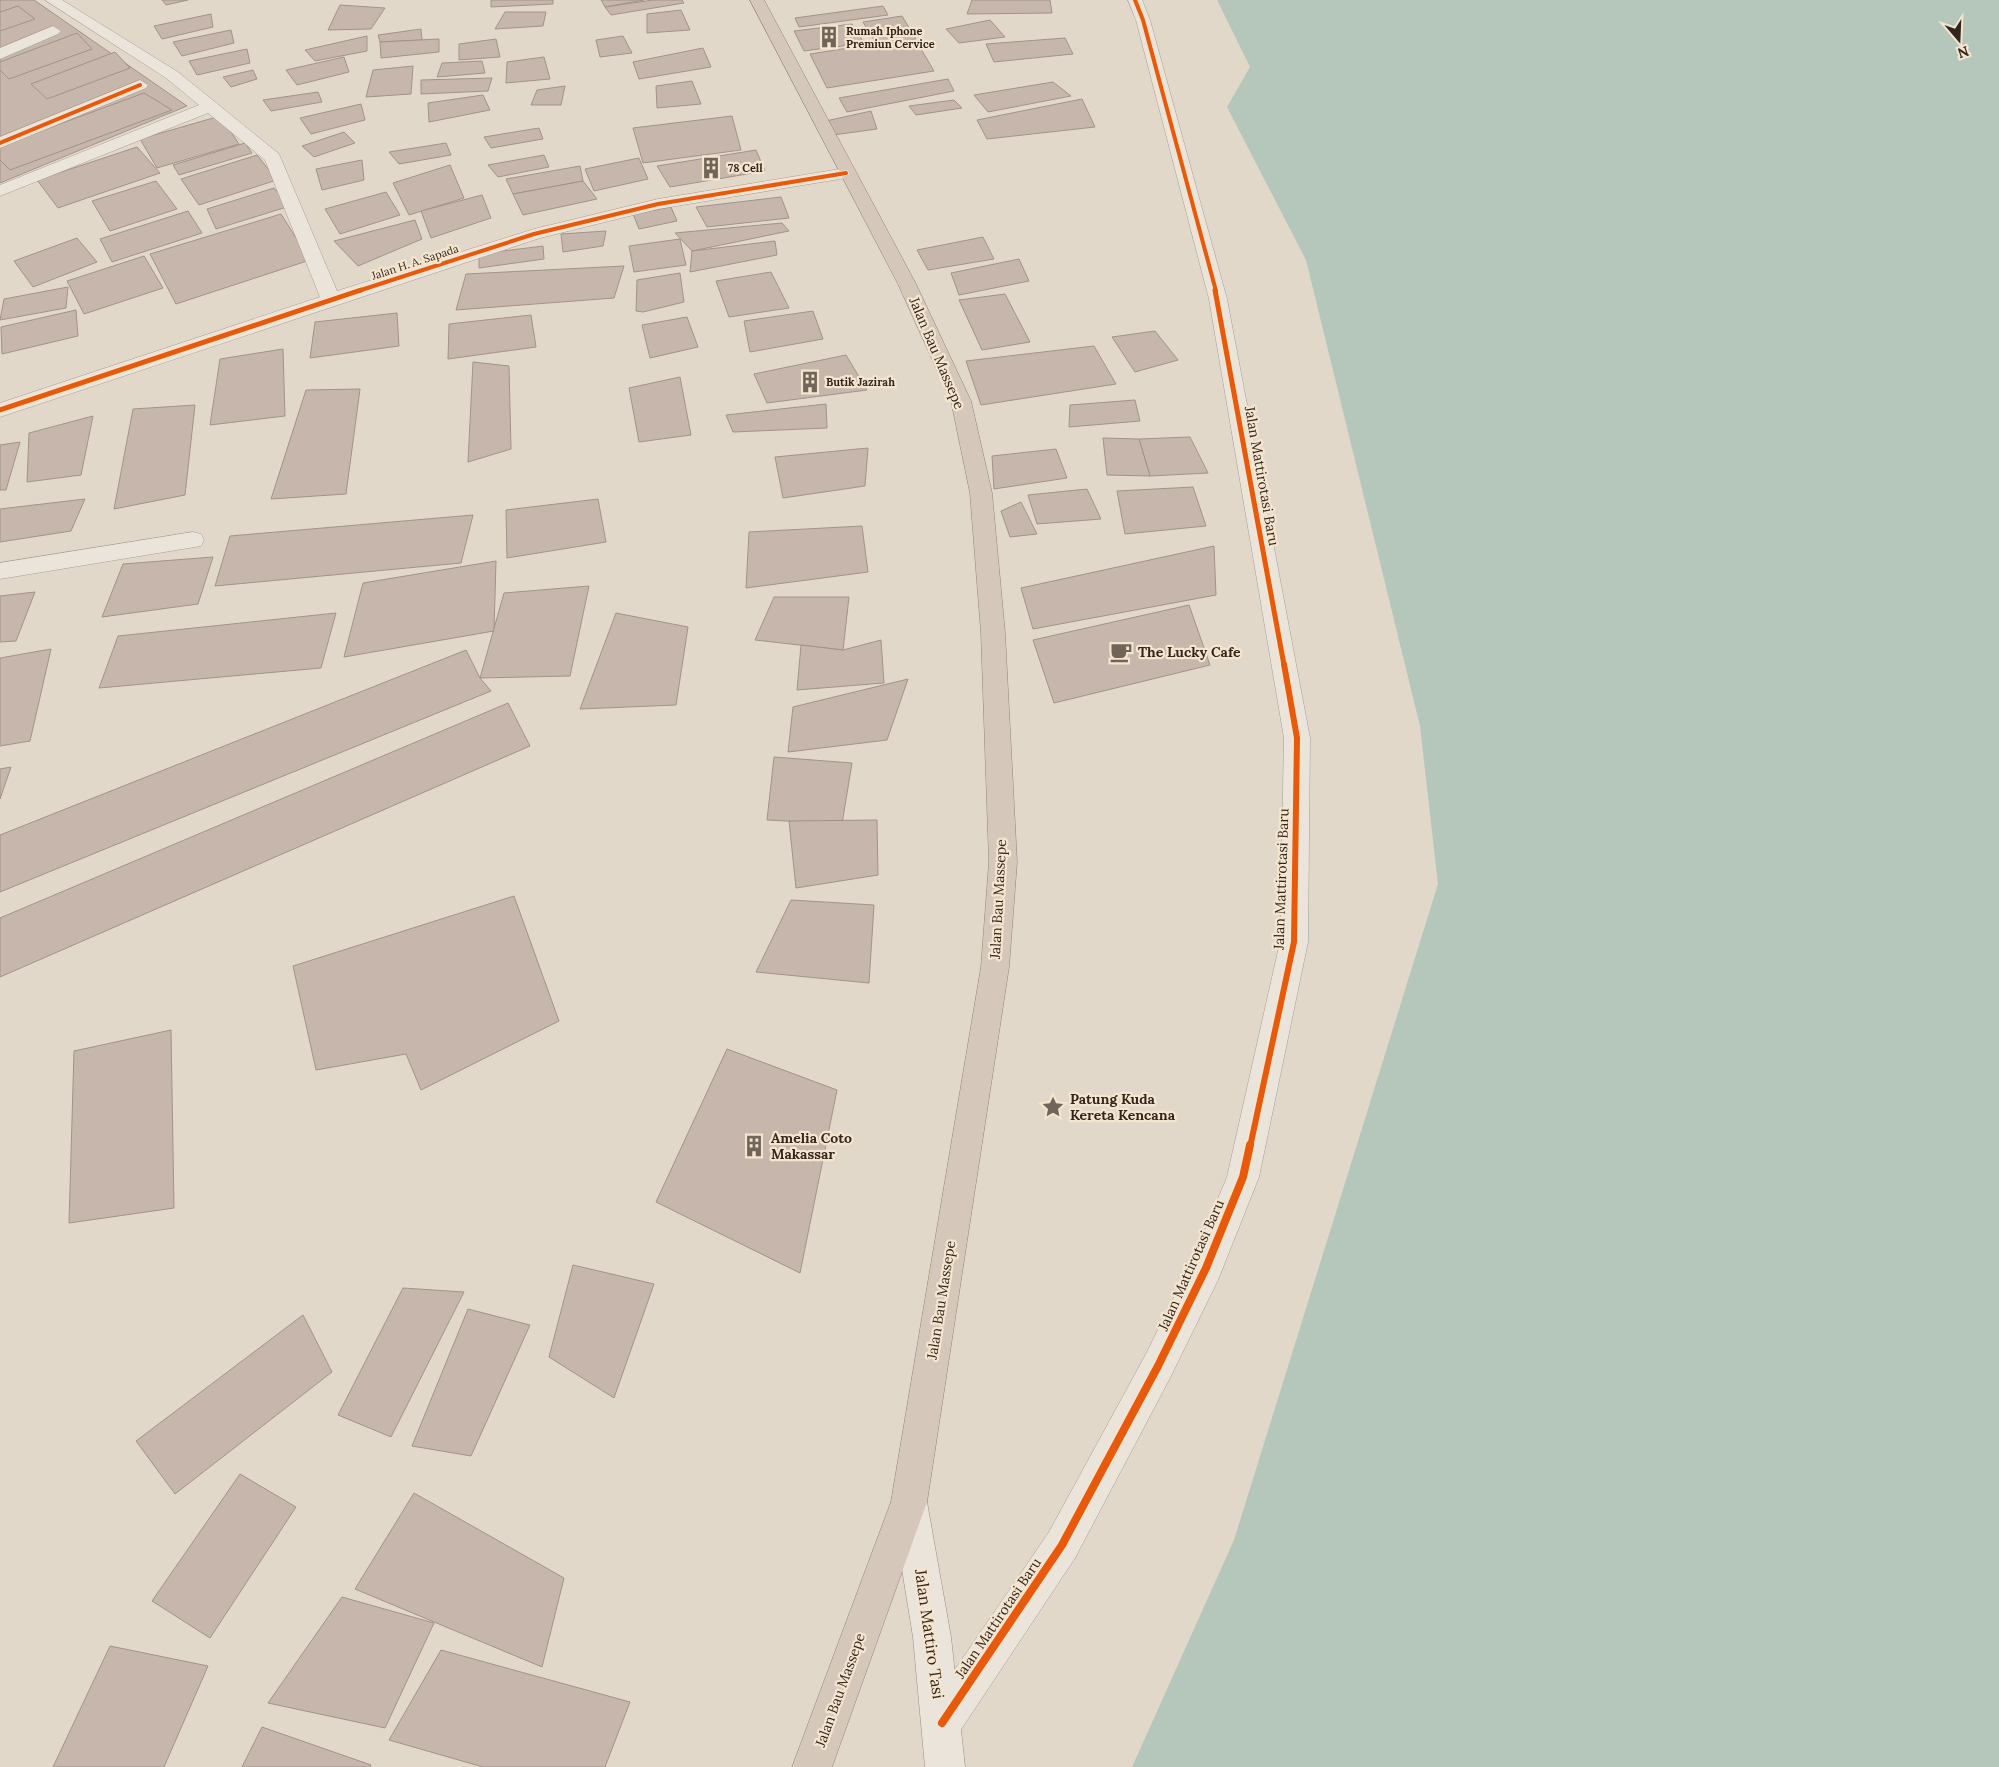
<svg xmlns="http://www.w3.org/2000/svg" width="1999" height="1767" font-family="Lora,serif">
<rect width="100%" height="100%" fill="#e2d8ca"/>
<!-- water -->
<polygon fill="#b5c6ba" points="1217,0 1999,0 1999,1767 1132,1767 1234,1540 1438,884 1420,726 1306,260 1227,107 1250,67"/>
<!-- building -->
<g fill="#c6b6ab" stroke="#a2938a">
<polygon points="0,0 34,0 187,106 0,183"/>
<polygon points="162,0 188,0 166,5"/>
<polygon points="491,0 553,0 553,4 491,7"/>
<polygon points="601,0 644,0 605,7"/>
<polygon points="653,0 682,0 684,3 611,15 605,7"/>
<polygon points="972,0 1050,0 1052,13 967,14"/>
<polygon points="340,5 385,8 371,29 328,30"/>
<polygon points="18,6 35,19 0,31 0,12"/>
<polygon points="883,6 888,15 799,27 795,18"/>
<polygon points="681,10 690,30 647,33 647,14"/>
<polygon points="505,12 546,12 543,26 495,29"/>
<polygon points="211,14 213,27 162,39 154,26"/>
<polygon points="902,16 916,39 877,45 863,22"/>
<polygon points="990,20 1005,37 959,43 946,29"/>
<polygon points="852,24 864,43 804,51 794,31"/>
<polygon points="421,29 422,40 380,42 378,35"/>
<polygon points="231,30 234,43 182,56 173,42"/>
<polygon points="77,33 92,49 9,79 0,70 0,62"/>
<polygon points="367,36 367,51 315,61 305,50"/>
<polygon points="623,36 632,53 600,57 596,40"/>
<polygon points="1065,38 1073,54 994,62 986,44"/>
<polygon points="439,39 439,52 381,58 380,42"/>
<polygon points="496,39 500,57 459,60 459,44"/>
<polygon points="874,44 877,50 918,44 934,71 827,88 810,54"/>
<polygon points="703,48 711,67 639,79 633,62"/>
<polygon points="247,49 250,63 197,75 189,61"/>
<polygon points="115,52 130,68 47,99 31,84"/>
<polygon points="344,57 349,72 297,85 286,70"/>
<polygon points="544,57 550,79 506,83 507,62"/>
<polygon points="482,61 485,73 437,77 442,63"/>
<polygon points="413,66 411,94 366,97 373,70"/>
<polygon points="253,70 257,79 231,87 223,77"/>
<polygon points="492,78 488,91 421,94 421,80"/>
<polygon points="948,79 954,91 847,112 839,98"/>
<polygon points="692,81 701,104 657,108 656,86"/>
<polygon points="1053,82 1071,96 988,112 974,95"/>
<polygon points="565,86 561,105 531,105 537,90"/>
<polygon points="318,92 322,102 271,111 263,100"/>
<polygon points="144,93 172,110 10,170 0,160 0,146"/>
<polygon points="483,95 490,110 429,122 428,103"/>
<polygon points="1082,99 1095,127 987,139 977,120"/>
<polygon points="954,100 962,108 916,115 909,106"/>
<polygon points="361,104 365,120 311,134 300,118"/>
<polygon points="871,111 877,129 833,135 826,121"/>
<polygon points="220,116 239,144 157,168 140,139"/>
<polygon points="732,116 741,150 643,163 633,128"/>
<polygon points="539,128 543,139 491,148 484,137"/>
<polygon points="344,132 355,143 314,157 302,146"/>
<polygon points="245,143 252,153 179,175 173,165"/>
<polygon points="446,143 451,155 399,164 389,152"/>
<polygon points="137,147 160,173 58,208 37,180"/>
<polygon points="756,150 765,171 670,187 657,166"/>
<polygon points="257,155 277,180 199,205 181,179"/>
<polygon points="544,155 549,167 498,177 488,165"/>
<polygon points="639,158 648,179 594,191 585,169"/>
<polygon points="362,160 364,180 322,190 316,169"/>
<polygon points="450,165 464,198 409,215 393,183"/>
<polygon points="580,166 583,181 513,194 506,179"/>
<polygon points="156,181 177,209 110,231 92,201"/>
<polygon points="583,181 597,199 523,215 513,194"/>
<polygon points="274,188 290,206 216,229 207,209"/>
<polygon points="386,192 400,215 340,234 325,209"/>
<polygon points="482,195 491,218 431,238 421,211"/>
<polygon points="781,197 789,218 707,227 696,207"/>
<polygon points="671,207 677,221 639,229 633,214"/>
<polygon points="188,211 202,233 112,262 100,239"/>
<polygon points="281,214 310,260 176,304 150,254"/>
<polygon points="415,220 422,239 358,266 334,241"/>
<polygon points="782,223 789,231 692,251 675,233"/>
<polygon points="606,231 603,246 563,252 561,234"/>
<polygon points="983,237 994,259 928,270 917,250"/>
<polygon points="77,238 97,262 33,287 14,261"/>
<polygon points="680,239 686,265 634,272 629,246"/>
<polygon points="775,241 777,255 690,272 692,251"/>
<polygon points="543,246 544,259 479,268 479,254"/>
<polygon points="144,256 163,288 84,314 67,281"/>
<polygon points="1019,259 1029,281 959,295 951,273"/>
<polygon points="624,266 614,298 456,310 466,274"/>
<polygon points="771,272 789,308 729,317 716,281"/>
<polygon points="680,273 684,302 643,312 636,311 637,280"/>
<polygon points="68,287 66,308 0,320 4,299"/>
<polygon points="1005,294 1030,342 982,350 959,300"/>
<polygon points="76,310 78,336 2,354 1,327"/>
<polygon points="813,311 823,339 750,352 744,321"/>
<polygon points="397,313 399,346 310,358 315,322"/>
<polygon points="531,315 536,347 448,359 449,324"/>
<polygon points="687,317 698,347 650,358 642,325"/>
<polygon points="1155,331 1178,360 1135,372 1112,337"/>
<polygon points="1094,346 1116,384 981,405 966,361"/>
<polygon points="283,349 285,416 210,425 220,359"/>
<polygon points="846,355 867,390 767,403 754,374"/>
<polygon points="473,362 509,366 511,449 468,462"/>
<polygon points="680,377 691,435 639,442 629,388"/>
<polygon points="360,389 346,494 271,499 306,390"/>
<polygon points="1135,400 1140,421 1069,427 1070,405"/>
<polygon points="826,404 827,428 733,432 726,415"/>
<polygon points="195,405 185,495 114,509 133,409"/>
<polygon points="93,416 81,475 27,482 29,433"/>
<polygon points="1190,437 1208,473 1150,476 1139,439"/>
<polygon points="1103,438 1139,439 1150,476 1107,475"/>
<polygon points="20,442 6,490 0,490 0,445"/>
<polygon points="868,448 865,486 783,498 775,457"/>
<polygon points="1056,449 1067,478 994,489 992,456"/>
<polygon points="1193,487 1206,526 1125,534 1117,491"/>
<polygon points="1087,489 1101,519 1037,524 1028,495"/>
<polygon points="85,499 71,531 0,542 0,509"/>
<polygon points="598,499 606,542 507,558 506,510"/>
<polygon points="1021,502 1037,534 1010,537 1001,511"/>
<polygon points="473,515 461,563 215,586 230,536"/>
<polygon points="862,526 868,572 746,588 749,532"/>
<polygon points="1214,546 1216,595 1033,629 1021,588"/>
<polygon points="213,557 198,604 102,617 123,564"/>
<polygon points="496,561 494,631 344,657 363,583"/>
<polygon points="589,586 570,676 480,678 504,593"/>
<polygon points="35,592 16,641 0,642 0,596"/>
<polygon points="774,597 849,597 843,650 755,640"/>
<polygon points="1189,605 1210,665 1054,703 1033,640"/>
<polygon points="336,613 321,668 99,688 118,636"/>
<polygon points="616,613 688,627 676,705 580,709"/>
<polygon points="881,640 884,683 797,690 801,645 843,650"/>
<polygon points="51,649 30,741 0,746 0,658"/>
<polygon points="466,650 480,678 491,691 0,892 0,835"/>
<polygon points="908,679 887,740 788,752 793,707"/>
<polygon points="508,703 530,746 0,977 0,918"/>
<polygon points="774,757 852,763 842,824 767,820"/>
<polygon points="11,767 0,799 0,769"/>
<polygon points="877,820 878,875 796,888 789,821"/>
<polygon points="514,896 559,1021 421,1090 406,1054 316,1070 293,966"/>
<polygon points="791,900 874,905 869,983 756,972"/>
<polygon points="171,1030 174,1208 69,1223 74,1051"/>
<polygon points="727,1049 837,1090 800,1273 656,1202"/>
<polygon points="573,1265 654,1284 614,1398 549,1357"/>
<polygon points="403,1288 464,1292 391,1437 338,1415"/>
<polygon points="468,1309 530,1325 471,1456 412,1446"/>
<polygon points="303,1315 332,1372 175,1494 136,1441"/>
<polygon points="240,1474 296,1507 210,1638 152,1601"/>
<polygon points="414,1493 564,1578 542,1667 355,1589"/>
<polygon points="342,1597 434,1623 385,1728 268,1703"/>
<polygon points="110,1646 208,1666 164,1767 53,1767"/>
<polygon points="441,1650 630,1702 605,1767 483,1767 389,1740"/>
<polygon points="262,1727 371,1765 370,1767 242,1767"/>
</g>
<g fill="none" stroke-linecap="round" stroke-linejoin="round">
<!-- street casing -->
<g stroke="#a79d93" stroke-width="1">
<g id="street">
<polygon points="45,0 62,0 178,72 279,154 337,291 534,229 658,199 846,168 852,169 855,173 852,177 846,178 658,209 540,238 0,417 0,403 320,297 265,160 208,113 0,196 0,185 199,105 166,78"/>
<polygon points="1128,0 1142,0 1150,20 1227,299 1310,738 1308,942 1259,1177 1218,1280 1170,1378 1075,1558 956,1737 942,1743 928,1737 922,1723 928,1709 1049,1532 1146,1354 1194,1256 1227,1177 1280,942 1284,738 1209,299 1136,20"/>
<polygon points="53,26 61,31 58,34 0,59 0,48"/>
<polygon points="140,80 148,85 146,88 0,148 0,137"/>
<polygon points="193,532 201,534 204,540 201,546 0,579 0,563"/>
</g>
</g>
<!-- secondary casing -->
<g stroke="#968d84" stroke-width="1">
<polygon id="secondary" points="909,1484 922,1489 927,1502 951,1637 965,1767 925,1767 913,1637 891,1502 896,1489"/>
</g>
<!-- highway casing -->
<g stroke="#8c837a" stroke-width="1">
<polygon id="highway" points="750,0 764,0 916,284 971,401 992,493 1005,633 1017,862 1009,967 927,1502 832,1767 792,1767 891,1502 981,967 989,862 981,633 970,493 951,401 898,284"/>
</g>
<!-- street -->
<use href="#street" fill="#eae4db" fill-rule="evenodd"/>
<!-- secondary -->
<use href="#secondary" fill="#eae4db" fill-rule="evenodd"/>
<!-- highway -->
<use href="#highway" fill="#d5c8ba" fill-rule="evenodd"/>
<!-- cycleway-far3 casing -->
<g stroke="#f4e5cf" stroke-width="5.5">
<g id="cycleway-far3">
<polyline points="1135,0 1143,20 1216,291"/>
<polyline points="0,143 140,85"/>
<polyline points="358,291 534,234 658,204 846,173"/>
</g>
</g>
<!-- cycleway-far2 casing -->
<g stroke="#f4e5cf" stroke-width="8">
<g id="cycleway-far2">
<polyline points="1215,290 1284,665"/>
<polyline points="0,410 361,290"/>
</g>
</g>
<!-- cycleway-far1 casing -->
<g stroke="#f4e5cf" stroke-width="9">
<polyline id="cycleway-far1" points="1250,1147 1294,942 1297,738 1284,664"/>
</g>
<!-- cycleway casing -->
<g stroke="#f4e5cf" stroke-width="11">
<polyline id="cycleway" points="942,1723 1062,1545 1158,1366 1206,1268 1243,1177 1250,1145"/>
</g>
<!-- cycleway-far3 -->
<use href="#cycleway-far3" stroke="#e8590c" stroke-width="4"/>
<!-- cycleway-far2 -->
<use href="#cycleway-far2" stroke="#e8590c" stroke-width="5"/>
<!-- cycleway-far1 -->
<use href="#cycleway-far1" stroke="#e8590c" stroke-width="6"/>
<!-- cycleway -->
<use href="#cycleway" stroke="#e8590c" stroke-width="8"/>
</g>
<!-- icons -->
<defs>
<g id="building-bare" transform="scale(1.725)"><path d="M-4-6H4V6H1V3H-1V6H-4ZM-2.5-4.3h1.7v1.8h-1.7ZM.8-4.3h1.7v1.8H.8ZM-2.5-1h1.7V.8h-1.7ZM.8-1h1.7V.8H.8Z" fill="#716459" stroke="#f4e5cf" stroke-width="2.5" paint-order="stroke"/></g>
<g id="cafe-bare" transform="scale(1.725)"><path d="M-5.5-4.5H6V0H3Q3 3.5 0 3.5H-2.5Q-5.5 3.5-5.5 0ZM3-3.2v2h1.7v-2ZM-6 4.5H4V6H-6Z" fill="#716459" stroke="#f4e5cf" stroke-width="2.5" paint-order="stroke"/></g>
<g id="sight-bare" transform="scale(1.725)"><path d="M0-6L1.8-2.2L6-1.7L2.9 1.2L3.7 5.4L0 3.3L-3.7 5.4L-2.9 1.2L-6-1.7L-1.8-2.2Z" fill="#716459" stroke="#f4e5cf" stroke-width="2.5" paint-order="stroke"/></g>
</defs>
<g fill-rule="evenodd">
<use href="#building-bare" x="829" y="37"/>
<use href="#building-bare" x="711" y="168"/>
<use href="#building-bare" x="810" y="382"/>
<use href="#cafe-bare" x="1121" y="652"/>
<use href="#sight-bare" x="1053" y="1107"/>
<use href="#building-bare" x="754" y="1146"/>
</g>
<g text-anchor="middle" stroke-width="4.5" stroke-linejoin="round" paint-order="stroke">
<!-- far-poi labels -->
<g font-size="11" font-weight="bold" fill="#34251c" stroke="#f4e5cf" text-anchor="start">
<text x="846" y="35">Rumah Iphone<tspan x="846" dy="13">Premiun Cervice</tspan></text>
<text x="728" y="172">78 Cell</text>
<text x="826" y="386">Butik Jazirah</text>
</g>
<!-- far-street labels -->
<g font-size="11" fill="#34251c" stroke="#f4e5cf">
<text transform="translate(415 262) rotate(-18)" y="4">Jalan H. A. Sapada</text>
</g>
<!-- street labels -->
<g font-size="14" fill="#34251c" stroke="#f4e5cf">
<text transform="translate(937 353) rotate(67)" y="5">Jalan Bau Massepe</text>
<text transform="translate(1262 476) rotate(80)" y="5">Jalan Mattirotasi Baru</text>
<text transform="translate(1281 879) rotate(-88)" y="5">Jalan Mattirotasi Baru</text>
<text transform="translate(998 899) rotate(-87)" y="5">Jalan Bau Massepe</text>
<text transform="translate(1191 1265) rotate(-66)" y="5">Jalan Mattirotasi Baru</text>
<text transform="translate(941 1300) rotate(-81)" y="5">Jalan Bau Massepe</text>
<text transform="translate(998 1618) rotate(-56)" y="5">Jalan Mattirotasi Baru</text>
<text transform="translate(840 1690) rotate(-70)" y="5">Jalan Bau Massepe</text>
</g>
<!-- poi labels -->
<g font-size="14" font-weight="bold" fill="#34251c" stroke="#f4e5cf" text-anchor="start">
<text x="1138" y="657">The Lucky Cafe</text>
<text x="1070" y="1104">Patung Kuda<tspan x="1070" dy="16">Kereta Kencana</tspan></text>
<text x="771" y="1143">Amelia Coto<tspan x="771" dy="16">Makassar</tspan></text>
</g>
<!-- near-street labels -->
<g font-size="16" fill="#34251c" stroke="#f4e5cf">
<text transform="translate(930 1634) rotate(82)" y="6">Jalan Mattiro Tasi</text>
</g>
</g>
<!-- north arrow -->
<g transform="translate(1959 40) rotate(161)" stroke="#f4e5cf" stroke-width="4" paint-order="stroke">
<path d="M0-4L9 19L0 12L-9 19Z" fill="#34251c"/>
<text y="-8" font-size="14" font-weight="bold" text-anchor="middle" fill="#34251c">N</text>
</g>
</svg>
